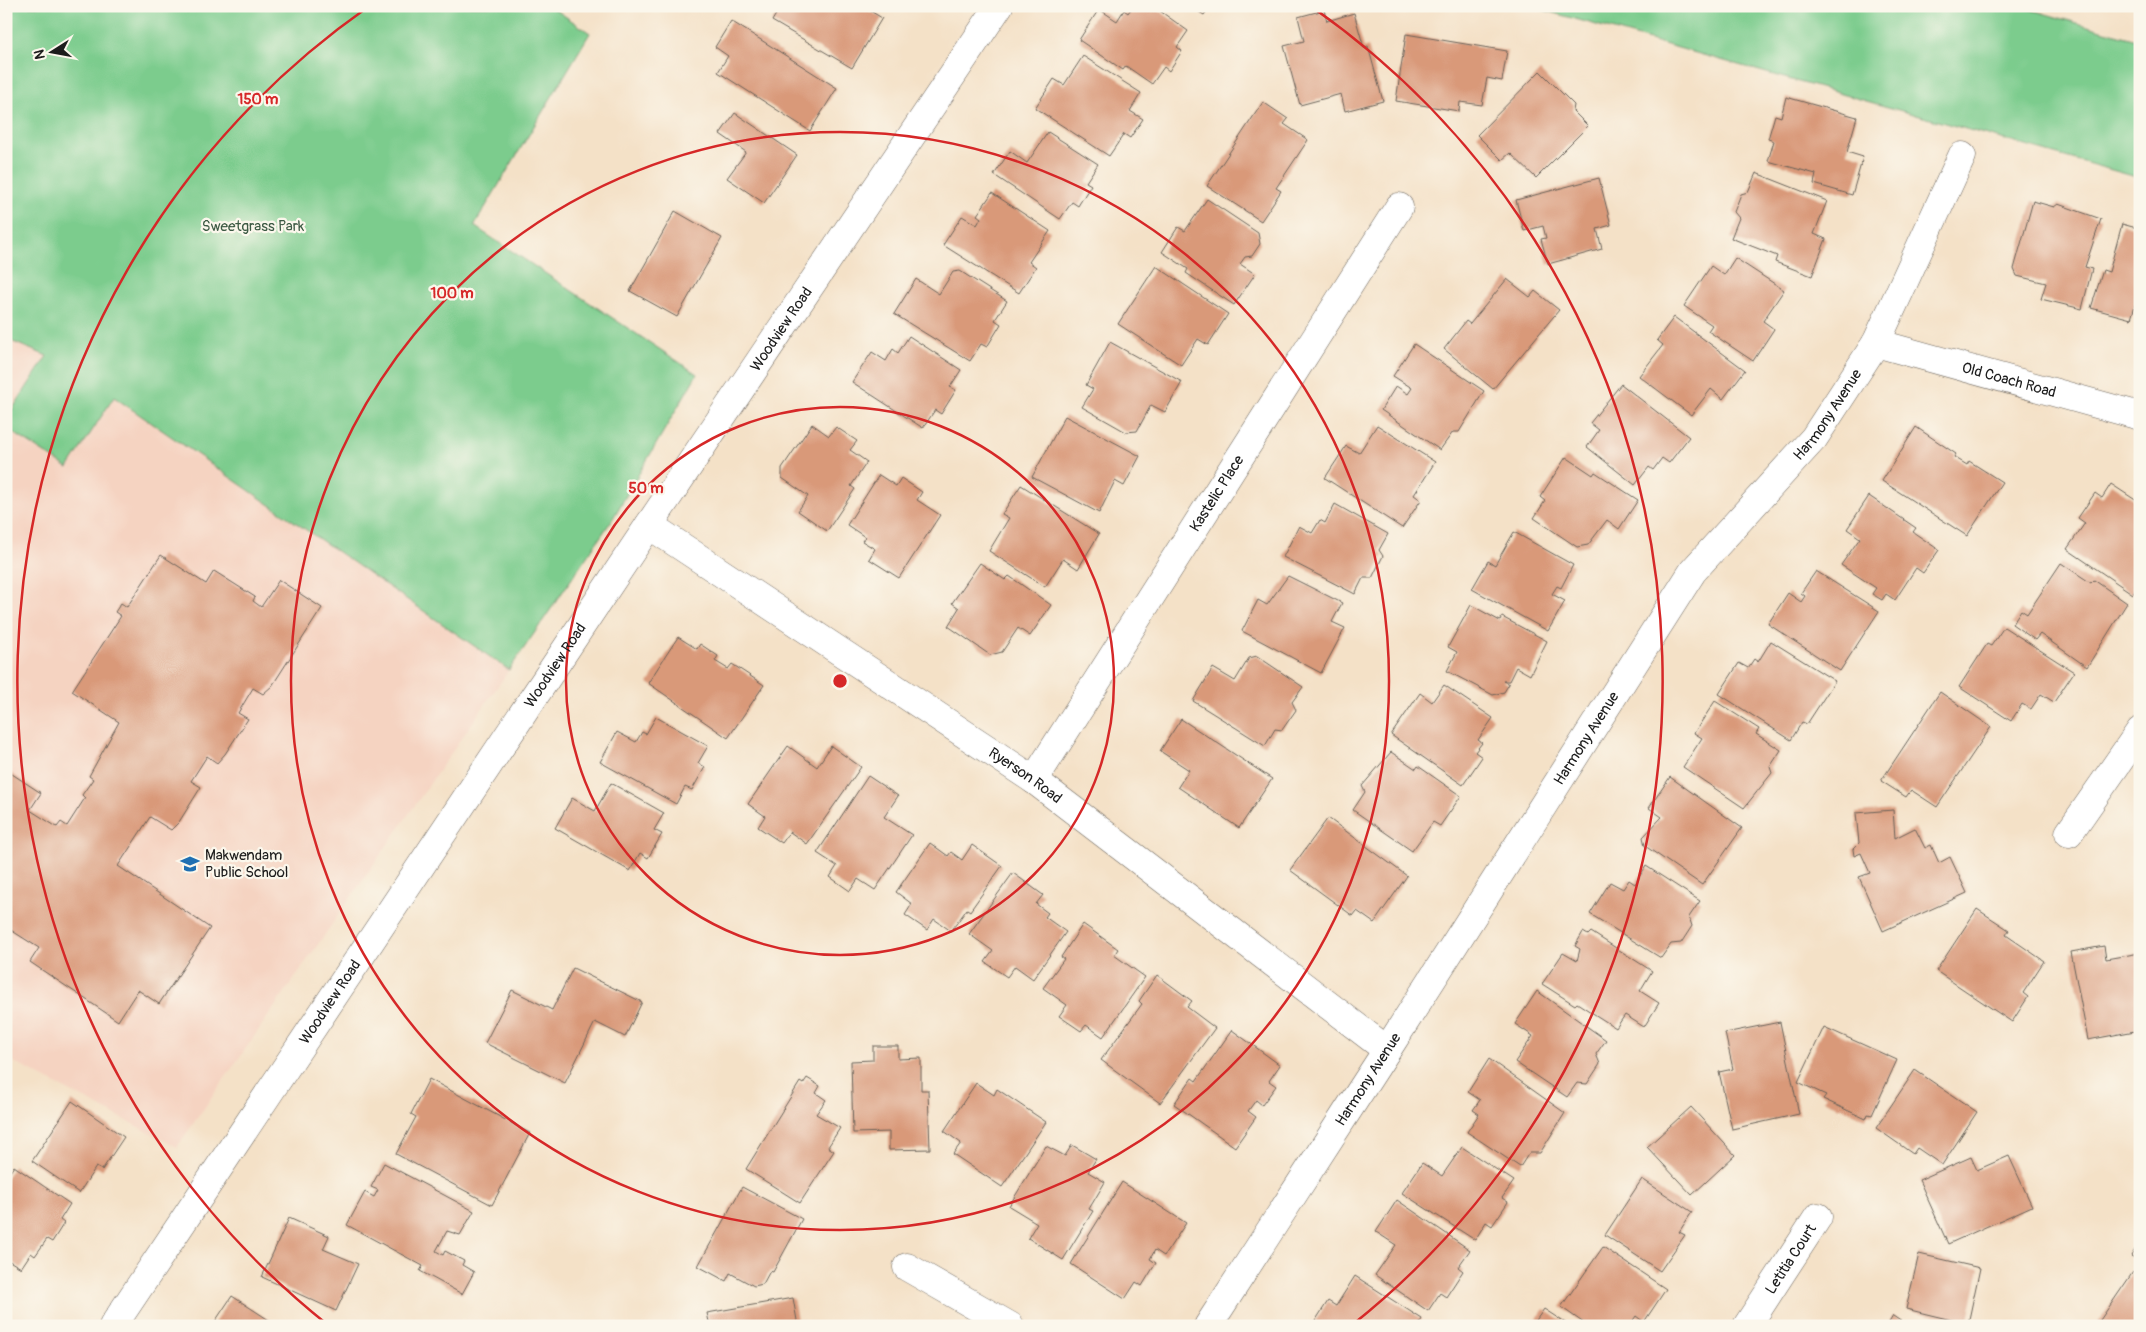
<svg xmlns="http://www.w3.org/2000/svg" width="2146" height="1332" font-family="Pangolin,sans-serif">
<rect width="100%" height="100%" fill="#fbf7ec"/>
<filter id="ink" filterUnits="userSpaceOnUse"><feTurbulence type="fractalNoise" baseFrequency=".02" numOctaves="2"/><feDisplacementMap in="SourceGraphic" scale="10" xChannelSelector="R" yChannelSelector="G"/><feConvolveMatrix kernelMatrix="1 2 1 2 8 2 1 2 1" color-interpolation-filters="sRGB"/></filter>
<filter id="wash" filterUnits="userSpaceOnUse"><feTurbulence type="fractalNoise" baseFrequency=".0096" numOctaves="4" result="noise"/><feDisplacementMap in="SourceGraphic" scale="20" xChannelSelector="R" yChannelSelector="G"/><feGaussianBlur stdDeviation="1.12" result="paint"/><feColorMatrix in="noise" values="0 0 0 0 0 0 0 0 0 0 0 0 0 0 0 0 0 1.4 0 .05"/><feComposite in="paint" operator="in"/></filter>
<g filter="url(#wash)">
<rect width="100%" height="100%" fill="#f4e1c7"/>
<!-- built -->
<polygon fill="#f5d3c1" points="6,339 70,366 509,670 177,1147 6,1058"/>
<!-- green -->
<g fill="#7bcc8d" stroke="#4c7454">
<polygon points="6,6 550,6 590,33 474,226 697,374 612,520 509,670 114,397 68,468 6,428 6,419 47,356 6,339"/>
<polygon points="1529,6 2018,6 2140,41 2140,178"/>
</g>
<g id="blocks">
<!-- building -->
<g fill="#d99979">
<polygon points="781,6 862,6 882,18 852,68 772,21"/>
<polygon points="1133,6 1153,6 1188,31 1177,47 1182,51 1169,71 1164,67 1152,84 1126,66 1123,70 1079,40 1099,9 1117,21 1124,10 1128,13"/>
<polygon points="1190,6 1210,6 1204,15"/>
<polygon points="1324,10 1327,21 1354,13 1364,48 1368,46 1383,101 1345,111 1341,94 1300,105 1284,46 1304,41 1298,17"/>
<polygon points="731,21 837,88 810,131 718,72 728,56 715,47"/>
<polygon points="1406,34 1507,51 1502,81 1487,78 1482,105 1460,102 1459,111 1396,101"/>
<polygon points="1083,56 1141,93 1130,111 1143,119 1130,138 1124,134 1109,156 1035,108 1054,79 1064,85"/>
<polygon points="1540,71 1574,105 1573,111 1588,126 1536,178 1510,153 1502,160 1477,135"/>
<polygon points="1786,97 1857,117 1847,152 1863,157 1852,195 1814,184 1816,174 1768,161 1774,141 1768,139 1775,115 1781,117"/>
<polygon points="1263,102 1288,119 1284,124 1308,140 1276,188 1281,191 1261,221 1207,186"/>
<polygon points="735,113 797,155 764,203 727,178 746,152 720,134"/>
<polygon points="1048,132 1098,164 1086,182 1091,185 1078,206 1072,202 1060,219 994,175 1010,151 1027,163"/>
<polygon points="1756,173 1827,201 1814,234 1826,239 1812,276 1775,262 1777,256 1731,238 1739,218 1734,212 1741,194 1748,192"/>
<polygon points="1599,178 1611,225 1597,229 1602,249 1548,264 1541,239 1546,238 1543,226 1524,231 1516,200"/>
<polygon points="992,193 1050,231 1029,262 1036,267 1019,293 943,245 962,216 977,225 981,218 977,215"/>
<polygon points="1207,199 1258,233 1260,244 1252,256 1245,257 1240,264 1255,274 1234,305 1186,273 1188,269 1162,252 1178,227 1185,231"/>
<polygon points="2033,201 2054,207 2058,204 2101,219 2085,267 2092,269 2082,309 2041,299 2046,283 2017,276 2014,269"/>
<polygon points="675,211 722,238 677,317 630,291"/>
<polygon points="2122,224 2140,229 2140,306 2135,305 2131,319 2091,308 2103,270 2109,272"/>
<polygon points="1735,258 1784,290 1763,321 1774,329 1753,361 1708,331 1712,325 1684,306 1711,266 1724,275"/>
<polygon points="1156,266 1228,314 1208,345 1198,339 1181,365 1118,324"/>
<polygon points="960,271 1007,301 995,320 1001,324 987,347 981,344 970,361 894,314 916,279 939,294 953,272"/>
<polygon points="1507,279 1530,297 1535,291 1559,310 1493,389 1444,349 1466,321 1470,324"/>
<polygon points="1674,317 1745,370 1723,399 1711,389 1691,415 1639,376 1663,345 1657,340"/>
<polygon points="909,336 961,370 950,387 956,390 941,414 935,410 923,428 852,382 872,352 886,361 893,349 898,353"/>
<polygon points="1110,342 1182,382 1165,412 1151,405 1137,431 1126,432 1082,407 1093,389 1086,385"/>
<polygon points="1414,344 1484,391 1459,432 1453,432 1440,450 1381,410 1396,386 1408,394 1412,388 1393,376"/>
<polygon points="1621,384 1689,437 1669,463 1662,458 1653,470 1649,467 1635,485 1587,447 1599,430 1590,423"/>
<polygon points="1065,416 1140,456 1124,486 1115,481 1099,513 1032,477"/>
<polygon points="812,424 829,436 836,427 857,441 850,450 867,462 851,486 855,489 827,531 798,511 808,496 782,478 782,468"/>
<polygon points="1377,425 1435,462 1414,495 1421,500 1402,528 1325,478 1346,446 1359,453"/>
<polygon points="1916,427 1956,454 1954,457 1967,465 1969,461 2002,482 1967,536 1882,481"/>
<polygon points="1566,457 1593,475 1595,472 1638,500 1619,529 1607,520 1588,545 1577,547 1534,518 1545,501 1540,497"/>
<polygon points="879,475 896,486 901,478 922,492 917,500 940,515 899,578 869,559 875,549 862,541 865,537 847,525"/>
<polygon points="2111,484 2140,503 2140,583 2133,594 2067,549 2085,523 2078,518 2095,493 2102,498"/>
<polygon points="1021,485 1099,534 1078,569 1063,559 1045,587 989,551 1009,518 1002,514"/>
<polygon points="1869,496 1916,528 1913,532 1939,550 1923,573 1916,568 1895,600 1886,594 1882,600 1872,594 1876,588 1841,565 1860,538 1847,529"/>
<polygon points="1335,504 1388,534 1379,550 1383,556 1372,578 1363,578 1355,594 1283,557 1299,526 1312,533 1320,520 1325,523"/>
<polygon points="1514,532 1573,565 1561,588 1557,586 1552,594 1565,601 1548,631 1472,589 1488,561 1495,565"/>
<polygon points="161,555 206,584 214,571 255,597 253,601 261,607 279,580 322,608 272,686 263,694 253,688 238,713 248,719 225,754 217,763 207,756 191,781 201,787 179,822 171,830 150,817 118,866 210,928 159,1004 138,990 118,1021 30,962 39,948 6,927 6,770 41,793 30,810 57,827 61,822 67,826 85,798 82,795 93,779 89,776 119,722 72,691 121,616 115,612 121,603 127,607"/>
<polygon points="980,563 1005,580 1009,576 1051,605 1030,636 1018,628 1002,652 990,655 948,626 959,608 952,603"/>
<polygon points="2061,563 2091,583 2094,580 2127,603 2087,667 2040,634 2035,640 2012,624 2021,610 2027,614"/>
<polygon points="1816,571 1879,611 1840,671 1768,624 1788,593 1801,602 1805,596 1801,593"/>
<polygon points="1288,576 1342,603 1332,622 1345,628 1321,673 1242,631 1258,600 1267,605"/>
<polygon points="1471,605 1500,621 1502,617 1547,641 1530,675 1516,667 1509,681 1503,681 1509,684 1504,692 1493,695 1447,671 1457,652 1448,647"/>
<polygon points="2004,627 2074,672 2054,702 2041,694 2031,709 2022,704 2011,721 1959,687 1987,644 1991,646"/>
<polygon points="678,637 697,649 700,644 718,656 715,661 728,669 732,664 764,685 728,738 648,683"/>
<polygon points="1771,641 1835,681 1807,724 1802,722 1791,740 1719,694 1739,663 1748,668 1754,659 1758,662"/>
<polygon points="1257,656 1303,687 1292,702 1296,710 1282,730 1275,729 1265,746 1193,701 1213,668 1235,681 1249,658"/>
<polygon points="1444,685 1493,718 1478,740 1482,743 1475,752 1482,757 1463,785 1391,735 1420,693 1432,702"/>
<polygon points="1940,692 1991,727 1937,807 1911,790 1906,797 1881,781"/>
<polygon points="1715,701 1759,729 1756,734 1781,750 1770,767 1772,773 1744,808 1683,767 1702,738 1694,733"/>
<polygon points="656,717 708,746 698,763 705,767 692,790 685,787 676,804 600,762 617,732 636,742 642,732 646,734"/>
<polygon points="1181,719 1272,779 1239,828 1178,787 1189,770 1160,751"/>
<polygon points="788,746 817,767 831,746 861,767 807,844 790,832 782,843 758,827 765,816 748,804"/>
<polygon points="1391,752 1416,769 1418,766 1461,796 1440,826 1433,822 1412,851 1353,810 1365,792 1362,786"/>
<polygon points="868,776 898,796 884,817 912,835 875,890 858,879 850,891 830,877 837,866 817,853"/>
<polygon points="1670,777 1742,828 1702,885 1645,846 1643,837 1662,817 1649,808"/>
<polygon points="611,783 664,813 654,830 662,834 648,858 640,853 630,871 555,828 572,798 595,811"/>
<polygon points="1893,810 1895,838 1915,828 1925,848 1931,845 1939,863 1950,857 1967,893 1883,931 1859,877 1870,873 1861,853 1854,856 1853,849 1859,843 1856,813"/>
<polygon points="1328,818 1407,876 1374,923 1357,911 1353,916 1290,870"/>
<polygon points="930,843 948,856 951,852 962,860 972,845 1002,866 970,911 967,909 951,931 934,919 927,930 905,915 912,904 896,892"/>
<polygon points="1646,866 1700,901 1689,917 1692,926 1681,943 1671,944 1661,958 1590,914 1610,882 1623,889 1629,880 1635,884"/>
<polygon points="1013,873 1043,895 1036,904 1048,913 1045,917 1066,932 1033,979 1015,966 1007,977 985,962 993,951 969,934"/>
<polygon points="1977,909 2009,930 2006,935 2044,961 2023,993 2028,997 2012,1022 1936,971"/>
<polygon points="1083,924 1118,949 1114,955 1145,977 1103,1037 1086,1025 1081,1031 1059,1016 1067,1005 1043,988 1064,959 1061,957"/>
<polygon points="1583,932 1588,935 1591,932 1652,971 1640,991 1659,1003 1644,1027 1625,1015 1616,1028 1577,1003 1575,1005 1542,984 1563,953 1577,961 1580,949 1575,946"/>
<polygon points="2104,946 2106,959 2140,953 2140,1030 2088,1040 2071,952"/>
<polygon points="573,968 642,1002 625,1037 595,1022 565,1083 485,1043 512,990 552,1010"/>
<polygon points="1157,975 1192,1001 1187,1007 1215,1028 1160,1103 1101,1060 1142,1004 1139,1001"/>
<polygon points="1537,991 1606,1040 1596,1054 1600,1064 1587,1084 1577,1083 1567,1097 1515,1062 1533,1036 1515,1024"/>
<polygon points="1780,1022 1799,1114 1732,1129 1719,1072 1733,1069 1725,1033"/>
<polygon points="1824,1027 1897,1060 1872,1115 1868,1114 1866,1119 1823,1099 1826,1095 1798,1082"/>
<polygon points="1232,1030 1280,1065 1269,1081 1276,1086 1262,1105 1256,1100 1248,1111 1256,1117 1235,1147 1174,1104 1192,1078 1196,1081"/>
<polygon points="873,1046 898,1046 898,1059 921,1058 921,1090 928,1090 930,1149 889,1150 889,1132 853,1133 851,1061 873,1060"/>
<polygon points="1489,1059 1565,1113 1540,1153 1529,1153 1520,1167 1467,1132 1479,1114 1473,1110 1480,1100 1468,1092"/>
<polygon points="1915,1070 1977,1112 1942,1165 1917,1148 1913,1154 1876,1128"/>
<polygon points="807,1078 820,1086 816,1093 826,1100 816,1114 840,1128 828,1147 834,1151 800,1203 746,1169 800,1082 803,1084"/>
<polygon points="429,1079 530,1133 492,1205 396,1154 416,1117 411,1114"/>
<polygon points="976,1083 994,1095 997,1089 1046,1122 1002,1187 953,1154 961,1143 944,1131"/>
<polygon points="72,1101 124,1137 102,1170 96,1167 79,1193 32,1161"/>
<polygon points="1691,1107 1735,1155 1692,1195 1647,1147"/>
<polygon points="1072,1145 1096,1159 1088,1172 1105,1182 1089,1209 1093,1211 1063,1260 1028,1238 1037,1223 1009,1206 1046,1146 1065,1156"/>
<polygon points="1462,1147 1514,1181 1502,1198 1508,1202 1492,1226 1486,1222 1475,1240 1402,1193 1422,1163 1442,1176"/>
<polygon points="2009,1156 2032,1206 1948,1244 1919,1180 1971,1157 1977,1170"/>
<polygon points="384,1163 474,1211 460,1235 447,1231 436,1251 443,1255 445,1251 464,1261 462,1265 474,1272 462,1294 420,1271 423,1266 347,1225 365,1192 374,1197 378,1190 371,1187"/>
<polygon points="14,1166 70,1204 60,1220 64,1223 52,1242 47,1239 35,1256 31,1253 21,1268 6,1259 6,1178"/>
<polygon points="1642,1179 1692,1212 1679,1232 1685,1235 1660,1271 1605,1235"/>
<polygon points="1122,1182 1186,1223 1164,1256 1155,1250 1150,1259 1156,1263 1142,1286 1136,1282 1125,1299 1071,1264"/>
<polygon points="742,1187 802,1219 773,1272 770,1271 763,1284 754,1286 730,1273 726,1281 698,1266"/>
<polygon points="1397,1200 1470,1250 1458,1267 1463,1271 1446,1297 1440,1293 1428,1311 1375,1275 1396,1245 1376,1232"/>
<polygon points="289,1218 329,1236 323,1249 358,1264 336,1311 262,1277"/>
<polygon points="2140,1242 2140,1261 2131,1256"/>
<polygon points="1603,1247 1666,1289 1644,1322 1636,1316 1629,1326 1588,1326 1561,1307"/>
<polygon points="1919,1254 1980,1268 1968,1324 1906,1309"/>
<polygon points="2133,1272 2140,1276 2140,1326 2096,1326"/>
<polygon points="1355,1276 1422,1319 1418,1326 1312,1326 1328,1301 1336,1306"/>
<polygon points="232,1296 275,1324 273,1326 212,1326"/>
<polygon points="793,1298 798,1326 710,1326 707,1313"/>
<polygon points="1544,1309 1570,1326 1532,1326"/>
<polygon points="1893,1316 1908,1326 1887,1326"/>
</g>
</g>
</g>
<g filter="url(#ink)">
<use href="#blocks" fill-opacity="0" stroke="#686158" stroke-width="1"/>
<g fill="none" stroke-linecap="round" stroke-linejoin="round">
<!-- minor casing -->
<g stroke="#686158" stroke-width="29">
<g id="minor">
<path id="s1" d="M1876,343L2140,416"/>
<path id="s2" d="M649,525L1034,780L1387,1050"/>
<path id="s3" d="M1034,780L1399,207"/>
<polyline points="2069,833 2140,731"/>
<polyline points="907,1267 1010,1326"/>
<path id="s4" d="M113,1326L649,525L999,6"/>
<path id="s5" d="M1208,1326L1387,1050L1693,571L1814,438L1876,343L1962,156"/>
<path id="s6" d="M1747,1326L1818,1217"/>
</g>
</g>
<!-- minor -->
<use href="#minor" stroke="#fff" stroke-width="28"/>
</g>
</g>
<!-- distance rings -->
<g fill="none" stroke="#d62828" stroke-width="2.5">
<circle cx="840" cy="681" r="274"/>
<circle cx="840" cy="681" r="549"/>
<path d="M328 1325A823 823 0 0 1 368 7M1312 7A823 823 0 0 1 1352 1325"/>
</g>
<!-- icons -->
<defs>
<g id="school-bare" transform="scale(1.5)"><path d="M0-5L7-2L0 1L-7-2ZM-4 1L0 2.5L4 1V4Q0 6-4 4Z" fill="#1f6fb2" stroke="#fbf7ec" stroke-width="2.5" paint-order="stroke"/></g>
</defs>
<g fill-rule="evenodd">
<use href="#school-bare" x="190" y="864"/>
</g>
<g text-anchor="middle" stroke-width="4.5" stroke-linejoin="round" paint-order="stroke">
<!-- park labels -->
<g font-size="15" fill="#3d5a44" stroke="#fbf7ec">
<text x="253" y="231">Sweetgrass Park</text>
</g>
<!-- street labels -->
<g font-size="15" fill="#1c1c1c" stroke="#fbf7ec">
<text dy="5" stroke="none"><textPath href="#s4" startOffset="1200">Woodview Road</textPath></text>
<text dy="5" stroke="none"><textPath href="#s1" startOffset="138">Old Coach Road</textPath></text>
<text dy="5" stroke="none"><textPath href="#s5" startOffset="1104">Harmony Avenue</textPath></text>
<text dy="5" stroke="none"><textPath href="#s3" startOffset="340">Kastelic Place</textPath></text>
<text dy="5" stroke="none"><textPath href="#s4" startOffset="795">Woodview Road</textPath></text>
<text dy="5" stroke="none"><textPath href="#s5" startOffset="699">Harmony Avenue</textPath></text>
<text dy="5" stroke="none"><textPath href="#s2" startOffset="452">Ryerson Road</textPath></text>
<text dy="5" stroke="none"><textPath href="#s4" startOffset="390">Woodview Road</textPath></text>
<text dy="5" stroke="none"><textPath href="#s5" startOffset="294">Harmony Avenue</textPath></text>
<text dy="5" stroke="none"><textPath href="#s6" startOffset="80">Letitia Court</textPath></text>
</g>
<!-- poi labels -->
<g font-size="15" fill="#1c1c1c" stroke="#fbf7ec" text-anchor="start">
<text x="205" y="860">Makwendam<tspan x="205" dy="17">Public School</tspan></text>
</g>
</g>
<circle cx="840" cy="681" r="8" fill="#d62828" stroke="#fbf7ec" stroke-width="2.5"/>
<g font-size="15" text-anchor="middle" font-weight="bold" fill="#d62828" stroke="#fbf7ec" stroke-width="4.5" stroke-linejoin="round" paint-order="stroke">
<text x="258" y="104">150 m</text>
<text x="452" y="298">100 m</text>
<text x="646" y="493">50 m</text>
</g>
<!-- margin -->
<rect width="2146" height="1332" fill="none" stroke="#fbf7ec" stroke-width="25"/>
<!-- north arrow -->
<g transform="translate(52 52) rotate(259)" stroke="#fbf7ec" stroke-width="4" paint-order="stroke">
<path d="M0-4L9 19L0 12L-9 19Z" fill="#1c1c1c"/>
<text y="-8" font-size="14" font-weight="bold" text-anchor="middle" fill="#1c1c1c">N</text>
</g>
</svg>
